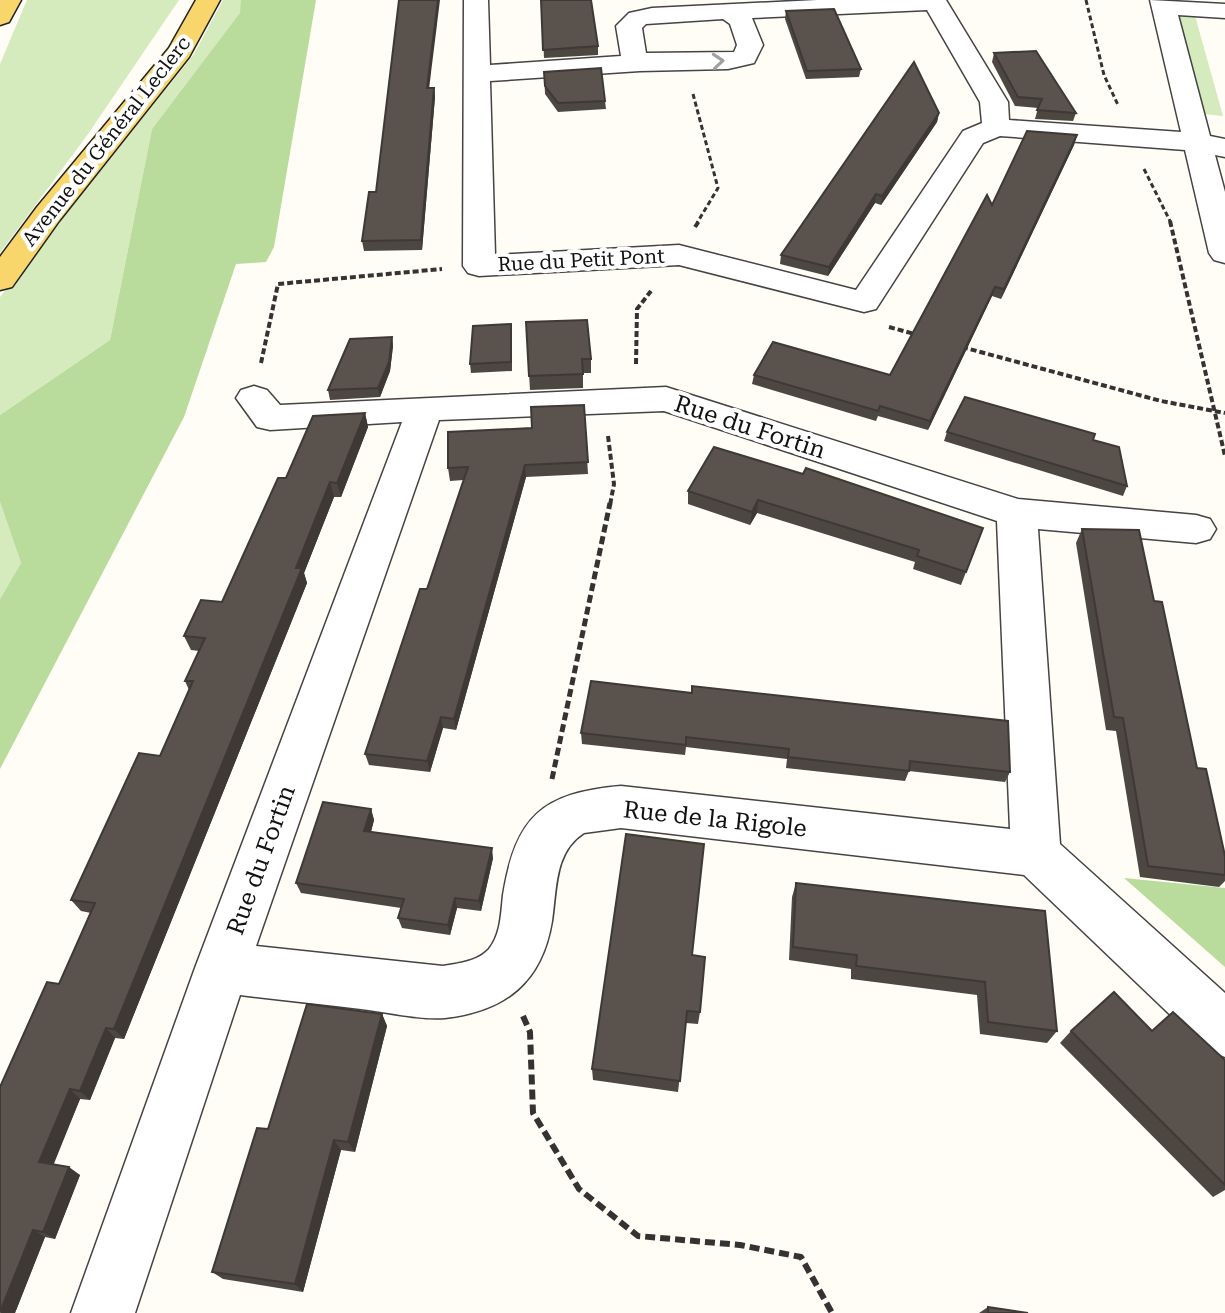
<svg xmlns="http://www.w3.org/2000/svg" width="1225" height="1313" font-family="'Roboto Serif',serif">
<rect width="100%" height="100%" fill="#fffdf5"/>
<!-- green -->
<g fill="#d5ebbd">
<polygon points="27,0 179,0 88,134 0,253 0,64"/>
<polygon points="223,0 241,0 241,13 152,129 110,340 0,415 0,297 194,54"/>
<polygon points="1194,12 1223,116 1203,114 1177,20 1184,14"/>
<polygon points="0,502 21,563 0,599"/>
</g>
<!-- forest -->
<g fill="#b9dc9c">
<polygon points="241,0 316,0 274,247 266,262 236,264 184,417 0,769 0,599 21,563 0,502 0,415 110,340 152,129 240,13"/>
<polygon points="1124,878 1225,888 1225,967"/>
</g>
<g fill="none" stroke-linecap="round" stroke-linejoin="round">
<!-- minor casing -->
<g stroke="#444" stroke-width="3">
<g id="minor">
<path d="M464,0H488L490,65L621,56L616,26L629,13L652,8L817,0H946L1008,102L1009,120L1181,132L1150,0L1225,4V18L1178,15L1210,136L1225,139V157L1215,155L1225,192V263L1214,260L1209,253L1185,150L1000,136L983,143L876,309L864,312L679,265L479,276L468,273L463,266ZM927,10L980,102L982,123L963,131L856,290L679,245L495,255L490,81L640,71L728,69L754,63L763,45L752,18ZM723,19L730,24L737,45L734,52L646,53L642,28L646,24Z"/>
<path d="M254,386L267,390L280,405L666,387L1018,499L1196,515L1210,519L1216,529L1210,539L1196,543L1038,529L1060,844L1225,993V1057L1206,1049L1024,875L621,828L584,833C554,852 557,889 552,921C542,982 506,1011 445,1018C419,1020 387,1012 361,1009C320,1004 280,1000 240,995L135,1313H71L195,968L402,422L270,430L257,427L236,398L241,390ZM664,411L997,521L1010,829L621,786C542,793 516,816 503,895C501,913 501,934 489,949C477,962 459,963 443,966L256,946L439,420Z"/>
</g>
</g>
<!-- major casing -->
<g stroke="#222" stroke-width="3">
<g id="major">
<polygon points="0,0 21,0 9,22 0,25"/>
<polygon points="196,0 220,0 189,57 59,221 12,287 0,290 0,257 37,207 169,48"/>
</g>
</g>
<!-- path-far3 -->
<g stroke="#333" stroke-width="3" stroke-dasharray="5 3" stroke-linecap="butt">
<polyline points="1086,0 1104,75 1118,105"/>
<polyline points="693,94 718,188 697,223"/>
<polyline points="1144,169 1171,223"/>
</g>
<!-- path-far2 -->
<g stroke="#333" stroke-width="4" stroke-dasharray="6 3" stroke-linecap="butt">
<polyline points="1170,221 1225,456"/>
<polyline points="695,227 699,221"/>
<polyline points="889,327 918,335"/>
<polyline points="962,347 1161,401 1225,413"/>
<polyline points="261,363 278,284 442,269"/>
<polyline points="636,364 637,309 651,291"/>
<polyline points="608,436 614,484 610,505"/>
</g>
<!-- path-far1 -->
<polyline stroke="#333" stroke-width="5" stroke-dasharray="8 4" stroke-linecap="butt" points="552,779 610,503"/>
<!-- path -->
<polyline stroke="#333" stroke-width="6" stroke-dasharray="10 5" stroke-linecap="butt" points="523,1016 530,1032 533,1113 579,1189 638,1236 740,1245 801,1257 832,1313"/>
<!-- minor -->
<use href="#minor" fill="#fff" fill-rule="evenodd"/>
<!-- major -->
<use href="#major" fill="#f9d66b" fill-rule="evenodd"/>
</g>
<!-- wall -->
<g fill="#4d4742">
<polygon points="541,0 598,46 598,55 544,58"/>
<polygon points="786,11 861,69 859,77 806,79 785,19"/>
<polygon points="994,53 1076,113 1073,121 1035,119 1038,108 1015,106 992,62"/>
<polygon points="544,72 605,101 606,109 558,112 545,94"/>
<polygon points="430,88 434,88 435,97 422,250 364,251 362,241 376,192"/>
<polygon points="939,113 937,122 881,205 875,203 828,276 780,264 781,255"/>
<polygon points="1077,135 1074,145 1001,299 992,296 928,430 878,416 876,421 752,384 754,375 890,375 992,205"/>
<polygon points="526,322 591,359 591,373 583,373 583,388 530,390"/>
<polygon points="512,333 512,371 471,373 470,364"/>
<polygon points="392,337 393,346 390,371 380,397 330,400 328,390"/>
<polygon points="584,405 588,474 526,477 456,730 443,728 430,772 369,765 365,754 427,589 464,480 450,481 448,468"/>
<polygon points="365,413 368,427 341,497 334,497 304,573 307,583 124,1039 115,1038 90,1100 80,1099 53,1164 80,1175 55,1239 45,1237 15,1313 59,984 91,913 81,911 71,900 160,756 189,690 185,681 199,651 191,650 184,636 222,602 286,478"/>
<polygon points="947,432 1093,440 1127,486 1123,496 944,441"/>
<polygon points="688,491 983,528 961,585 913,569 915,562 757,513 750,525 688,504"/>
<polygon points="1082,529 1154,601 1197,768 1225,856 1225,881 1219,887 1140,877 1116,731 1106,730 1076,543"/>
<polygon points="591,681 1010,772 1005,782 909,771 905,781 786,768 787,759 686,747 685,755 582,744 581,733"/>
<polygon points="371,809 374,820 371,832 493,858 481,911 457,908 450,935 402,928 398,918 401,908 301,893 296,883"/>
<polygon points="796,883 1045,911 1057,1031 1047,1043 980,1034 977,995 851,979 851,969 789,960 792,897"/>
<polygon points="692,955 700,1012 698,1024 686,1023 678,1092 593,1080 592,1069"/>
<polygon points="382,1014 387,1026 355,1152 341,1150 303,1292 223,1279 212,1272 268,1129"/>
<polygon points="1071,1031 1152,1031 1225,1060 1225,1190 1213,1197 1060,1043"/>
<polygon points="988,1307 1028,1313 979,1313"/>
</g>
<!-- shaded-wall -->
<g fill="#3f3936">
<polygon points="438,0 440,0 428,97 427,88"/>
<polygon points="434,88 435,97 422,250 421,240"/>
<polygon points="939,113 937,122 881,205 882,196"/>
<polygon points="1077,135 1074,145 1001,299 1004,289"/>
<polygon points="876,194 875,203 828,276 829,267"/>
<polygon points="995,287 992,296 928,430 930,421"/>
<polygon points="392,337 393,346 390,371 380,397 378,388"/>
<polygon points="365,413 368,427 341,497 337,483"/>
<polygon points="525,465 526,477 456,730 454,719"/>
<polygon points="330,482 334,497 304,573 307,583 124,1039 114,1029"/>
<polygon points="758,500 757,513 750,525 752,512"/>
<polygon points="441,717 443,728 430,772 427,761"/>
<polygon points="371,809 374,820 368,842 364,831"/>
<polygon points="492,848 493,858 481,911 479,901"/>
<polygon points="455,898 457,908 450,935 448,925"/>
<polygon points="382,1014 387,1026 355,1152 348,1142"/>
<polygon points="106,1028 115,1038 90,1100 80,1091"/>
<polygon points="70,1089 80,1099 51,1171 39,1162"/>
<polygon points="334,1140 341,1150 303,1292 295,1284"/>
<polygon points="69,1167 80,1175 55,1239 43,1232"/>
<polygon points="33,1230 45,1237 15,1313 0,1313"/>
</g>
<!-- building -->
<g fill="#5a524d" stroke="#3f3936" stroke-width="2">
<polygon points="399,0 438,0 427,88 434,88 421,240 362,241 369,192 376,192"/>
<polygon points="541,0 591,0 598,46 543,50"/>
<polygon points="834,9 861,69 807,71 786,11"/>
<polygon points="1036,51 1076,113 1037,110 1042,99 1018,97 994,53"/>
<polygon points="914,62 939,113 882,196 876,194 829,267 781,255"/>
<polygon points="601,68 605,101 558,103 545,86 544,72"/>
<polygon points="1027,131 1077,135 1004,289 995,287 930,421 880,406 878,411 754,375 773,342 890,375 987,195 992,205"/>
<polygon points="587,320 591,359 582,359 583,374 529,376 526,322"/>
<polygon points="511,324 511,362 470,364 473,326"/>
<polygon points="392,337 389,362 378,388 328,390 350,339"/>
<polygon points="965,397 1095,434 1093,440 1119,447 1127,486 947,432"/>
<polygon points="584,405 588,462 525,465 454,719 441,717 427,761 365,754 420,589 427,589 468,467 448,468 448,432 532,428 531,407"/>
<polygon points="365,413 337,483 330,482 296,568 302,568 114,1029 106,1028 80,1091 70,1089 39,1162 69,1167 43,1232 33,1230 0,1312 0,1087 47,982 59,984 95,903 71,900 139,753 160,756 193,681 185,681 205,638 184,636 201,600 222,602 278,478 286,478 313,416"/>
<polygon points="714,447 803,474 806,468 983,528 966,572 917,556 919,550 758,500 752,512 688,491"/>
<polygon points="1082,529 1139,530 1154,601 1162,602 1197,768 1206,769 1225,856 1225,875 1148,866 1123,718 1114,717"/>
<polygon points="591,681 692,693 692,686 1008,721 1010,772 910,761 909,771 788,757 789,749 686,737 686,745 581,733"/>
<polygon points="323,802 371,809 364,831 492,848 479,901 455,898 448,925 398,918 404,899 296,883"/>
<polygon points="626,834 704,844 692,955 705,957 700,1012 687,1011 680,1081 592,1069"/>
<polygon points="796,883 1045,911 1057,1031 988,1022 985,982 856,966 857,955 793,947"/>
<polygon points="1114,992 1152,1031 1173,1012 1225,1060 1225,1185 1071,1031"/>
<polygon points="307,1004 382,1014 348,1142 334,1140 295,1284 212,1272 257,1128 268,1129"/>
<polygon points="988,1307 1028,1313 988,1313"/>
</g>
<!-- one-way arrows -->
<defs><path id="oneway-chevron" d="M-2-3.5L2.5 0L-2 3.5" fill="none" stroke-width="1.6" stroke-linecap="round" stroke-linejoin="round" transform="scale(2)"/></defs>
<use stroke="#a0a0a0" href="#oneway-chevron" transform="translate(718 61) rotate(-5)"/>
<g text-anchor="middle" stroke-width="8" stroke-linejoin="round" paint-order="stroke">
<!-- far-street labels -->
<g font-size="20" fill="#111" stroke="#fff">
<text transform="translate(106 141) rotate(-52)" y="7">Avenue du Général Leclerc</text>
<text transform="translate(581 260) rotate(-3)" y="7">Rue du Petit Pont</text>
</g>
<!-- street labels -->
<g font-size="24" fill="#111" stroke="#fff">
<text transform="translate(750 427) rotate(18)" y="8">Rue du Fortin</text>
<text transform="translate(715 819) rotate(6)" y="8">Rue de la Rigole</text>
<text transform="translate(261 860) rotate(-70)" y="8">Rue du Fortin</text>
</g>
</g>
</svg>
